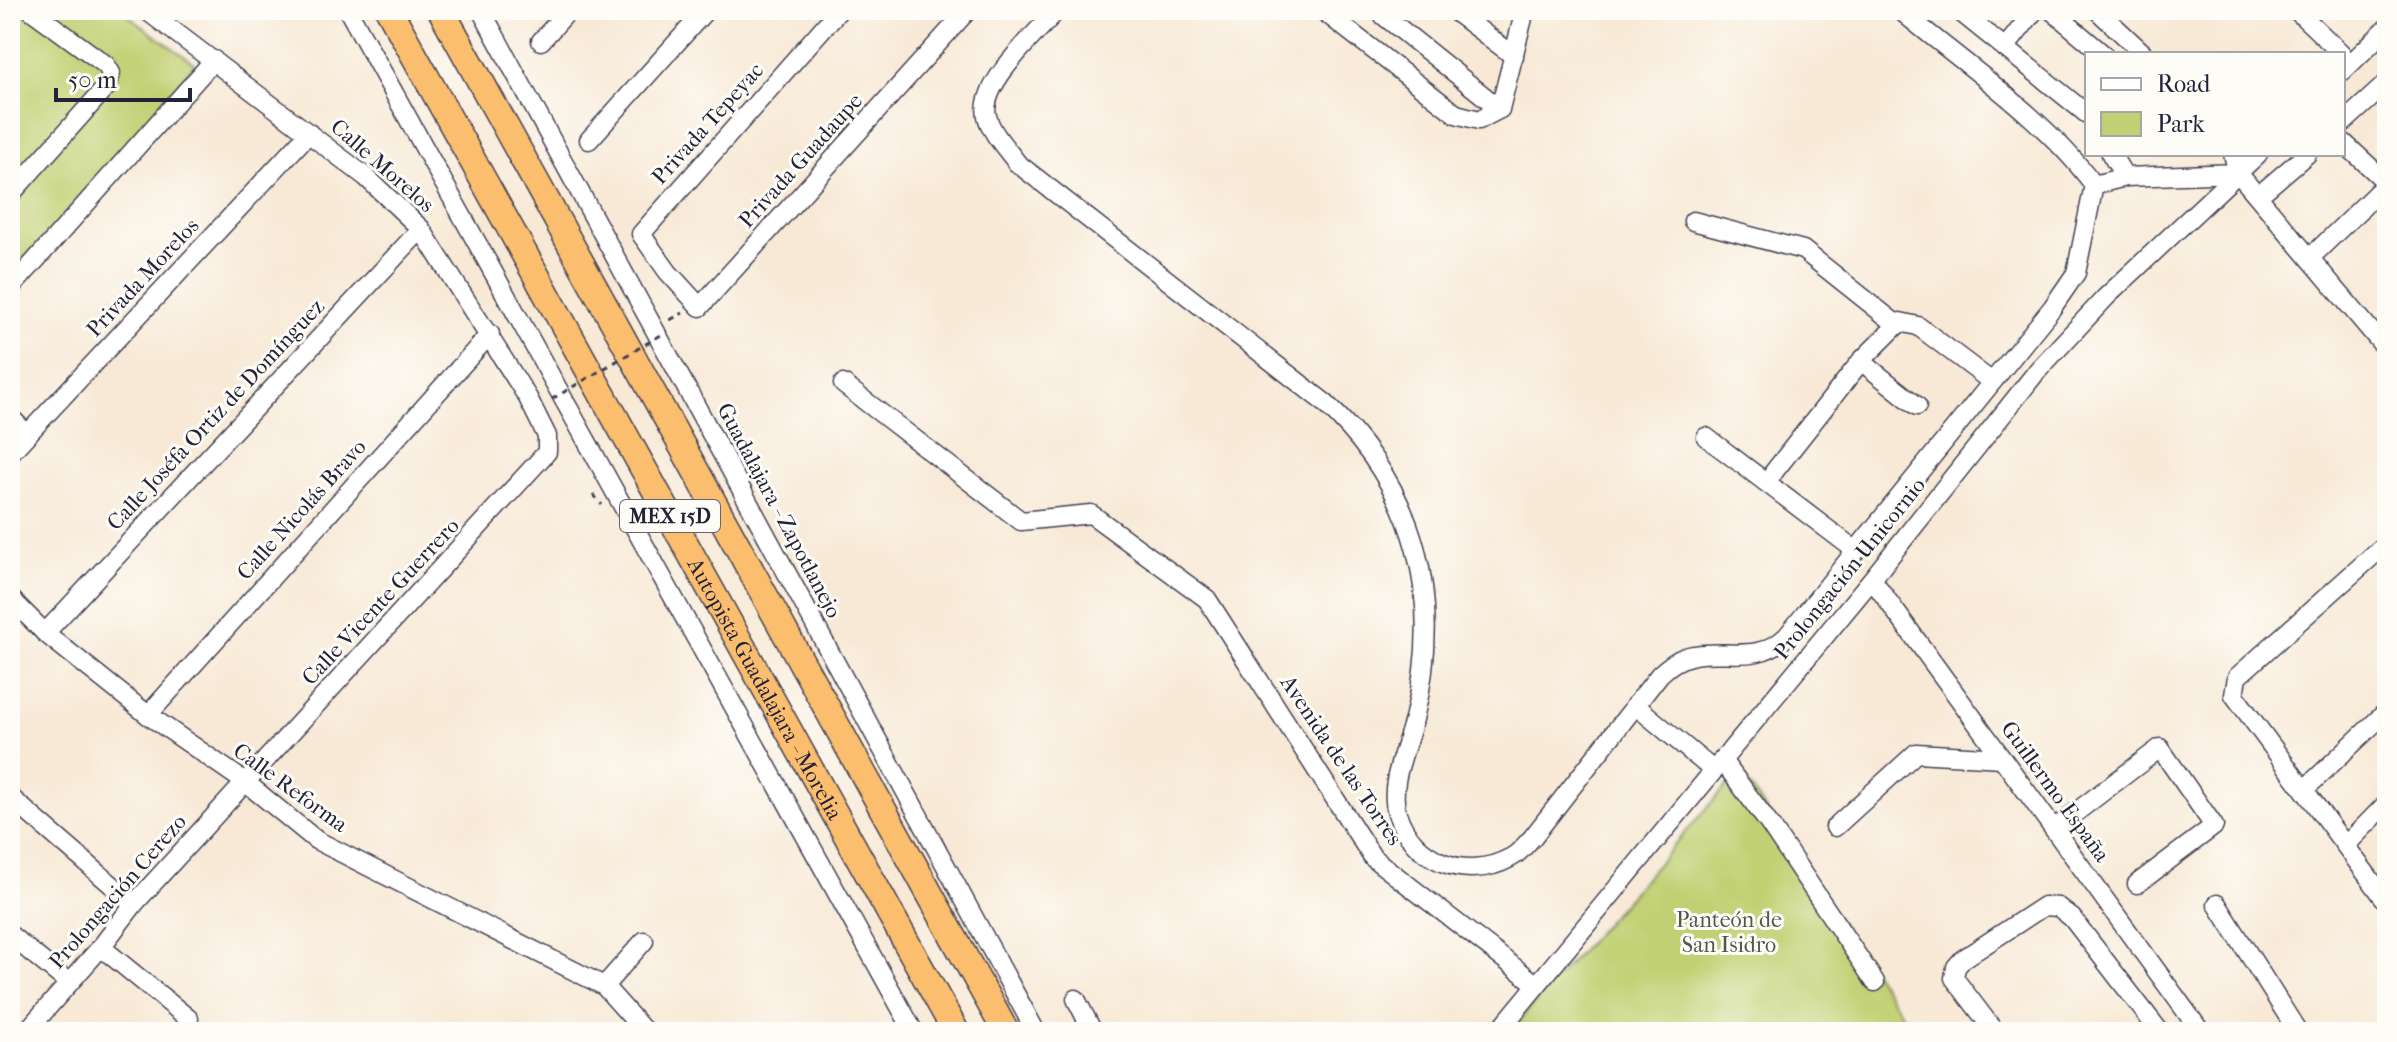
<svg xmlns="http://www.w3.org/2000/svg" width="2397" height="1042" font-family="'IM FELL French Canon',serif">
<rect width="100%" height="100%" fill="#fdfcf7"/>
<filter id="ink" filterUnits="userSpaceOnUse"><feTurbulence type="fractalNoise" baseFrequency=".0125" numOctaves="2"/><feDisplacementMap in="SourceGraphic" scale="16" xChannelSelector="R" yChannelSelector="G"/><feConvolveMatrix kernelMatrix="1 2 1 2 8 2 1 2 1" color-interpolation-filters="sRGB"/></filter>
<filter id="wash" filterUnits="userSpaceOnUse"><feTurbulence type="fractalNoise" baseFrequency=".006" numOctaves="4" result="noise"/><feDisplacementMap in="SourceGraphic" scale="32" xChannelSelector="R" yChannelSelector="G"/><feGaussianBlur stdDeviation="1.8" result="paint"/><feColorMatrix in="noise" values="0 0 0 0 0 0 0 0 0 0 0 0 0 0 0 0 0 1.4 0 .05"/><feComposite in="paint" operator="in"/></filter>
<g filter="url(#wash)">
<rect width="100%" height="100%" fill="#f8e9d6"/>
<!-- green -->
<g fill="#c1d072" stroke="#727956" stroke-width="2">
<polygon points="10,10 120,10 195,64 91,186 10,274"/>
<polygon points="1740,771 1913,1032 1511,1032 1510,1031"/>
</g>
</g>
<g filter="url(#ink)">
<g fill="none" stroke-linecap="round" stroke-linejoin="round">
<!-- minor casing -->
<g stroke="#424052" stroke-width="21">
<g id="minor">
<polyline points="348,10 914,1032"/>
<polyline points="481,10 1036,1032"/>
<polyline points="839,10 641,234 668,272 700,307 968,10"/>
<path d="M1057,10C1037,33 979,84 987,116C991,133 1007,149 1017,163L1325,403C1417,489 1444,598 1414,719C1407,747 1388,784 1397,813C1412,861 1466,882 1510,858C1519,854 1525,845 1532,838L1660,674C1670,665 1680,657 1694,655C1728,649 1758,664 1787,636L2052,308L2076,273L2094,185C2043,116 1965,65 1900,10"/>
<polyline points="1322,10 1456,114 1479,120 1500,109 1525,10"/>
<polyline points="1381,10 1384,16 1500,109"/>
<polyline points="1453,10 1514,56"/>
<polyline points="1958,10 2087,114"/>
<polyline points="2051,10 2103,54"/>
<polyline points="2097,10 2144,54"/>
<polyline points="2296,10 2342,54"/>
<polyline points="541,41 569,10"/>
<polyline points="2005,48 2035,10"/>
<polyline points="2343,71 2387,28"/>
<polyline points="2343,123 2387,83"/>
<polyline points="589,140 706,10"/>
<polyline points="2343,142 2387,183"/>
<polyline points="2111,154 2125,177"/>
<polyline points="2233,154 2238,173 2387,350"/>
<polyline points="2094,185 2125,177 2238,173"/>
<polyline points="10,195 108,85 111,73 106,65 31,10"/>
<polyline points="2258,196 2307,154"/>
<polyline points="1693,221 1803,250 1896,324"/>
<polyline points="2310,258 2387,183"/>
<polyline points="10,289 214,60"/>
<polyline points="1861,361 1917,406"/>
<polyline points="843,384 1021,521 1091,514 1207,599 1373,858 1536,984"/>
<polyline points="10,417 27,434"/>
<polyline points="1706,437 1855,550"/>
<polyline points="10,453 309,133"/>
<polyline points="1773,473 1861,361 1900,322 1918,326 1992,382"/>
<polyline points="2379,550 2237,677 2234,695 2387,902"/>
<polyline points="1872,579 2201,1032"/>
<polyline points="10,598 45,633 148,715 245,782 316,840 604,986 645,1032"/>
<polyline points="45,633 421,229"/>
<polyline points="1635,705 1713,770"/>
<polyline points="148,715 490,334"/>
<polyline points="1722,760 1770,825 1875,982"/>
<polyline points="2305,789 2387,711"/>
<polyline points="10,797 134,904"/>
<polyline points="1835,827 1916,753 2002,758"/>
<polyline points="2054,829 2160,748 2214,826 2137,884"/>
<polyline points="2347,844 2387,803"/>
<polyline points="2217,904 2298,1032"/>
<polyline points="10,935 69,983"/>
<polyline points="101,947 189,1019"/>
<polyline points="604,986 644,941"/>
<polyline points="1076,999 1093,1032"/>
<polyline points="26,1032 101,947 134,904 547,452 547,436 528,398 421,229 366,177 146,10"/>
<polyline points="1498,1032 1872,579 2038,370 2106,297 2258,154"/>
<polyline points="1995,1032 1954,978 1956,967 1963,959 2044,906 2058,907 2072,918 2160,1032"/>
</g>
</g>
<!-- highway casing -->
<g stroke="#424052" stroke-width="29">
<g id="highway">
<path id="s1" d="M389,10L956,1032"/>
<polyline points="441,10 1006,1032"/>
</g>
</g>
<!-- path -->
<g stroke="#424052" stroke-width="3" stroke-dasharray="6 6" stroke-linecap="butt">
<polyline points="670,320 683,313"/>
<polyline points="593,494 602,505"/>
</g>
<!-- minor -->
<use href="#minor" stroke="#fff" stroke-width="18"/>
<!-- highway -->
<use href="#highway" stroke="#fabe6e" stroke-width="26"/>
<!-- path-bridge -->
<polyline stroke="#424052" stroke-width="3" stroke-dasharray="6 6" stroke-linecap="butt" points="552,399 668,331"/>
</g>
</g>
<g text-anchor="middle" stroke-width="6" stroke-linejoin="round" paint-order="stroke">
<!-- shield labels -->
<rect fill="#fdfcf7" stroke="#646373" stroke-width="2" x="620" y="500" width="100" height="32" rx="6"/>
<g font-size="20" font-weight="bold" fill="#22223b">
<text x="670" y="523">MEX 15D</text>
</g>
<!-- street labels -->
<g font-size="22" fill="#22223b" stroke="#fdfcf7">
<text transform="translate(707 123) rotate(-48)" y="8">Privada Tepeyac</text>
<text transform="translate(800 160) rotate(-48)" y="8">Privada Guadaupe</text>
<text transform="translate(383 165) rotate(41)" y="8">Calle Morelos</text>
<text transform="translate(142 277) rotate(-47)" y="8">Privada Morelos</text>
<text transform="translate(215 414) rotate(-47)" y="8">Calle Joséfa Ortiz de Domínguez</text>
<text transform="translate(301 509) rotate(-48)" y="8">Calle Nicolás Bravo</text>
<text transform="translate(780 510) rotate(62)" y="8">Guadalajara - Zapotlanejo</text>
<text transform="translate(1849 568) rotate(-51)" y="8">Prolongación Unicornio</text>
<text transform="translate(380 601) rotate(-47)" y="8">Calle Vicente Guerrero</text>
<text dy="8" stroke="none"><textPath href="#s1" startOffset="776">Autopista Guadalajara - Morelia</textPath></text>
<text transform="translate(1342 760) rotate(56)" y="8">Avenida de las Torres</text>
<text transform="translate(291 787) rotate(36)" y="8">Calle Reforma</text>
<text transform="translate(2056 791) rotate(54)" y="8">Guillermo España</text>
<text transform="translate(117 891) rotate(-49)" y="8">Prolongación Cerezo</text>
</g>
<!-- park labels -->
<g font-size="22" fill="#52564c" stroke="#fdfcf7">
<text x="1729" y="927">Panteón de<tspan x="1729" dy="25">San Isidro</tspan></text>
</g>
</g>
<!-- margin -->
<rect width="2397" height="1042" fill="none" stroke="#fdfcf7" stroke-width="40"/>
<!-- legend -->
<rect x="2085" y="52" width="260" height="104" fill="#fdfcf7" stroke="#a5a5ac" stroke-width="2"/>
<rect x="2101" y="78" width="40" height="12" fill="#ffffff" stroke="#a5a5ac" stroke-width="2"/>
<text x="2157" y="92" font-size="24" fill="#22223b">Road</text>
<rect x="2101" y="112" width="40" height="24" fill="#c1d072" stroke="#a5a5ac" stroke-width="2"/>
<text x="2157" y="132" font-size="24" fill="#22223b">Park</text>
<!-- scale -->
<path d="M56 88v12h134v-12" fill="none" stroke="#22223b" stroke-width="4"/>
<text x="68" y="88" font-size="24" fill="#22223b" stroke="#fdfcf7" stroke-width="6" paint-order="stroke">50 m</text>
</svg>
